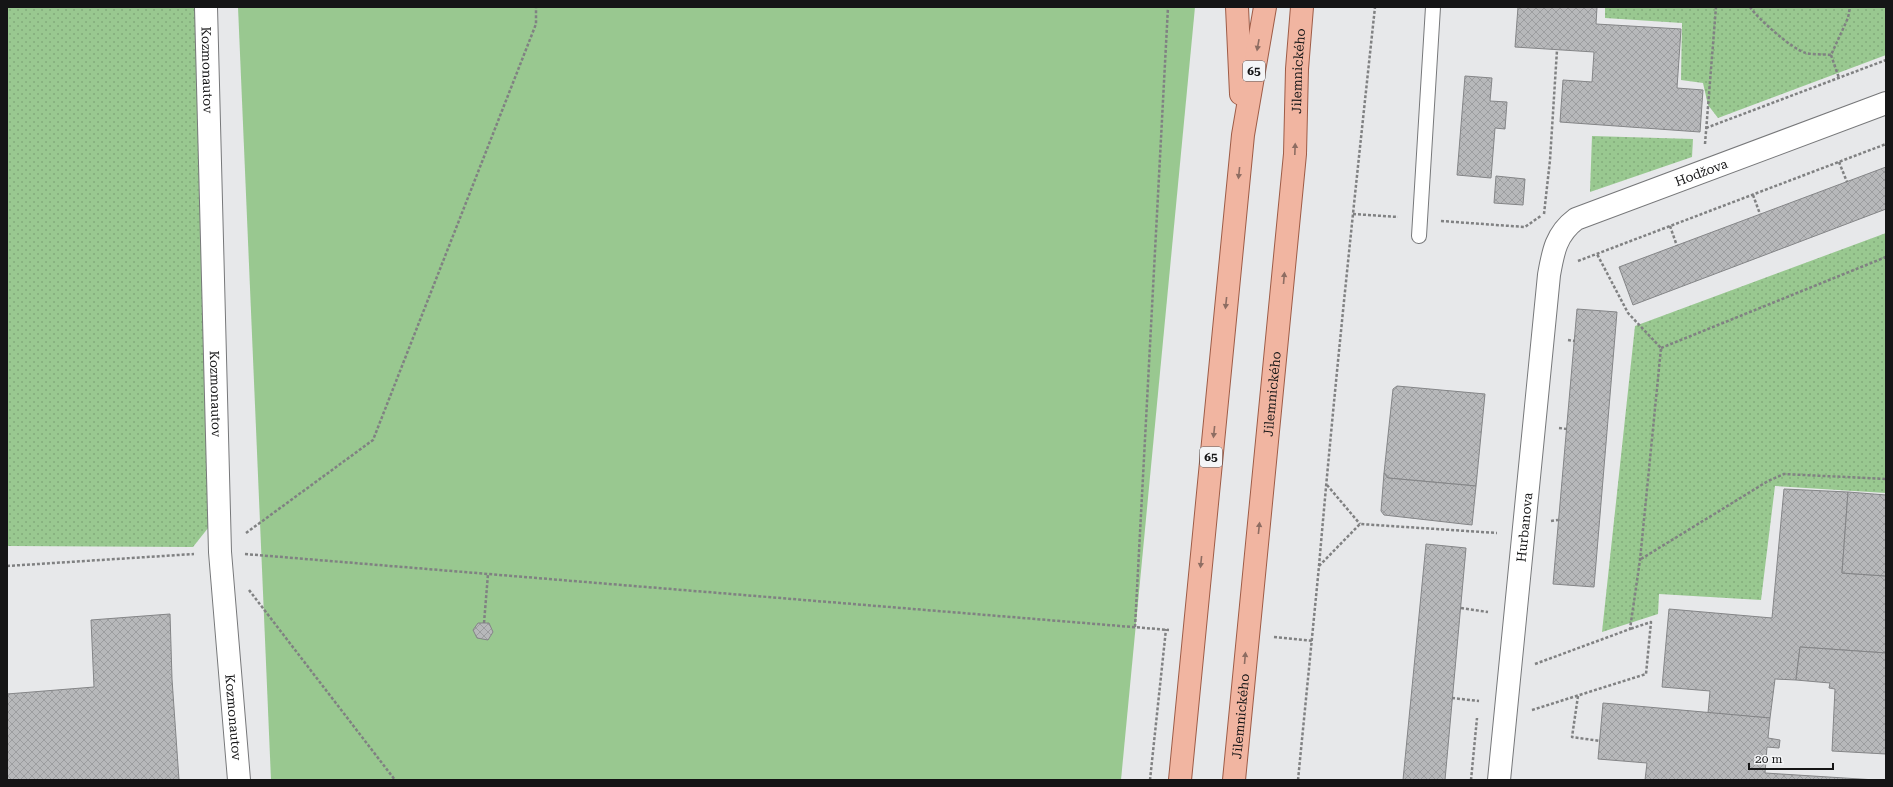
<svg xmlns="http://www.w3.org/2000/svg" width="1893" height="787" font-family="'Roboto Serif',serif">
<defs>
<pattern id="park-dots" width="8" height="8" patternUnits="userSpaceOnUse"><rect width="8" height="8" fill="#99c890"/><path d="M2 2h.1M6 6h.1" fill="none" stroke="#83ab7b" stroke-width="1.8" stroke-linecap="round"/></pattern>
<pattern id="building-cross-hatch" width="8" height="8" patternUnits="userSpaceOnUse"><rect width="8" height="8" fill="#b7b8ba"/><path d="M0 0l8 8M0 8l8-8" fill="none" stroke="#9c9d9f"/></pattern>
</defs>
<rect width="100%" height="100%" fill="#e7e8ea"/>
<!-- grass -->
<polygon fill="#99c890" points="238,7 1195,7 1121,780 271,780"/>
<!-- park -->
<g fill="url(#park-dots)">
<polygon points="7,7 199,7 212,523 193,547 7,546"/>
<polygon points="1605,7 1886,7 1886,55 1718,118 1708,105 1703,83 1681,80 1682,23 1605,18"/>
<polygon points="1592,136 1693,139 1692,157 1590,192"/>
<polygon points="1886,233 1886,493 1775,486 1761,600 1659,594 1658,614 1602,632 1635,326"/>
</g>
<!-- building -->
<g fill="url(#building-cross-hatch)" stroke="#848587">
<polygon points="1518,7 1597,7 1596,24 1681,29 1677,88 1703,90 1700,132 1560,122 1563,80 1592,82 1594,52 1515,47"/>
<polygon points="1465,76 1492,78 1490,101 1507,102 1505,129 1495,128 1491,178 1457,175"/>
<polygon points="1886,167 1886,209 1633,305 1619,267"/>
<polygon points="1496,176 1525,179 1523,205 1494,203"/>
<polygon points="1577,309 1617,312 1594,587 1553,584"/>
<polygon points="1397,386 1485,394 1476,486 1388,478 1384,473 1393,389"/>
<polygon points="1384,473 1388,478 1476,486 1472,525 1384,515 1381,511"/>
<polygon points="1784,489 1848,492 1842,573 1886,576 1886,653 1800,647 1796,680 1775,679 1770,718 1708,713 1710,691 1662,687 1669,609 1772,618"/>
<polygon points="1848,492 1886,495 1886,576 1842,573"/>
<polygon points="1426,544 1466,548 1445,780 1403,780"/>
<polygon points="170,614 172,679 179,780 7,780 7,694 94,687 91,620"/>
<polygon points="478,623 489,623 493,632 488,640 477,638 473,630"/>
<polygon points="1800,647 1886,653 1886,754 1832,751 1835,689 1829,688 1830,683 1796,680"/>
<polygon points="1603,703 1770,718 1768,738 1780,740 1779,748 1767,747 1765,773 1876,780 1645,780 1647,763 1598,759"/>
</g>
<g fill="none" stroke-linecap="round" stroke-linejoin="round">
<!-- lane casing -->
<g stroke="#77787a" stroke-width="16">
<polyline id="lane" points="1419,236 1433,7"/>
</g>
<!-- street casing -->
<g stroke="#77787a" stroke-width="24">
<g id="street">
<path id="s1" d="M206,7L220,552L239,780"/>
<path id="s2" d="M1499,780L1549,275C1553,252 1556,234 1576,219L1886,103"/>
</g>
</g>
<!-- primary casing -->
<g stroke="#9e5c47" stroke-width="24">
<g id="primary">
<polyline points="1237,7 1241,94"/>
<polyline points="1180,780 1243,135 1265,7"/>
<path id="s3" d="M1234,780L1295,154L1297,69L1302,7"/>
</g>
</g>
<!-- path -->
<g stroke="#808182" stroke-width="2.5" stroke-dasharray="3 2" stroke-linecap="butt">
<path d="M1750,7C1757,18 1793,50 1806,53C1814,55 1823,54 1831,55L1848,18L1850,7"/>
<polyline points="1831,55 1839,78"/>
<polyline points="1706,128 1886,60"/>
<polyline points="1705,144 1716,7"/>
<polyline points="1839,162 1847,182"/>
<polyline points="1753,195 1760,214"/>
<polyline points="1353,214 1398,217"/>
<polyline points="1544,214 1550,160 1557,50"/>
<polyline points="1441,221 1525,227 1542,215"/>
<polyline points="1670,226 1677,246"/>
<polyline points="1578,261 1886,144"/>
<polyline points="1568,340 1575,341"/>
<polyline points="1661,348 1886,257"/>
<polyline points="1559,428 1567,429"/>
<polyline points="1327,485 1360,524"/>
<polyline points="1551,521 1558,520"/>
<polyline points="246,533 373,440 536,24 536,7"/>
<polyline points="245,554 1169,630"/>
<polyline points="1641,559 1768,481 1784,474 1886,479"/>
<polyline points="7,566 194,554"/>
<polyline points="1319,566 1360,524 1497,533"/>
<polyline points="249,590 395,780"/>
<polyline points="1461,608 1488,612"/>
<polyline points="484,623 488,574"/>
<polyline points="1135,627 1168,7"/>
<polyline points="1274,637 1313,641"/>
<polyline points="1535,664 1630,629 1640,560 1661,348 1628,313 1597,254"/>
<polyline points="1578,696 1572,737 1600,741"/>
<polyline points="1452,698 1479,701"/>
<polyline points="1532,710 1646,674 1651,622 1630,629"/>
<polyline points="1150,780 1166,629"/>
<path d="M1298,780C1305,709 1312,638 1319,566C1335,380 1355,193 1375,7"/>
<polyline points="1471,780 1477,718"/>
</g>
<!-- lane -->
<use href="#lane" stroke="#fff" stroke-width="14"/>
<!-- street -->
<use href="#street" stroke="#fff" stroke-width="22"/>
<!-- primary -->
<use href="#primary" stroke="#f1b5a1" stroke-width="22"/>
</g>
<!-- one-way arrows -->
<defs><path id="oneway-solid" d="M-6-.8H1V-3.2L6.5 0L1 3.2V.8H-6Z"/></defs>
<g fill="#8e6d62">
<use href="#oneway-solid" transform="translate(1258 45) rotate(100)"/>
<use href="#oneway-solid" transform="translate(1295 149) rotate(-88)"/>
<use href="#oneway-solid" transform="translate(1239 173) rotate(96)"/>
<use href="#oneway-solid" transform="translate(1284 278) rotate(-85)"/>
<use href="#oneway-solid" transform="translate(1226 303) rotate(96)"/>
<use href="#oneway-solid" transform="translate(1214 432) rotate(96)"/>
<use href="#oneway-solid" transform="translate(1259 528) rotate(-84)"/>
<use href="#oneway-solid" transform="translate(1201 562) rotate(96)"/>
<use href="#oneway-solid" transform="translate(1245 658) rotate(-85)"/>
</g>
<g text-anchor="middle" stroke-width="4" stroke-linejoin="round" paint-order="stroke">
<!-- shield labels -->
<g fill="#f4f5f7" stroke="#58585a" stroke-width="1">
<rect x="1243" y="61" width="22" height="20" rx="3"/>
<rect x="1200" y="447" width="22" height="20" rx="3"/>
</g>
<g font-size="12" font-weight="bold" fill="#151516">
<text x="1254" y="75">65</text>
<text x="1211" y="461">65</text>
</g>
<!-- street labels -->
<g font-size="13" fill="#151516" stroke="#f4f5f7">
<text dy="5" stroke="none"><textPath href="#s1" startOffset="63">Kozmonautov</textPath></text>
<text dy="5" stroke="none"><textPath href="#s3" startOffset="712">Jilemnického</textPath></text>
<text dy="5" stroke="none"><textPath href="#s2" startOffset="705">Hodžova</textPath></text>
<text dy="5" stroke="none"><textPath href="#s1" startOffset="387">Kozmonautov</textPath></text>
<text dy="5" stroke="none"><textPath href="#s3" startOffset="388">Jilemnického</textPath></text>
<text dy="5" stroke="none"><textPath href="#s2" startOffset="254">Hurbanova</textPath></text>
<text dy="5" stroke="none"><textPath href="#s3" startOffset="64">Jilemnického</textPath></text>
<text dy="5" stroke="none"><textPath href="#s1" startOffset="711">Kozmonautov</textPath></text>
</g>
</g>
<!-- border -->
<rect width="1893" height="787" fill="none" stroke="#151516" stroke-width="16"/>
<!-- scale -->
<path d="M1749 763v6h84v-6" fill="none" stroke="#151516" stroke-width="2"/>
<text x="1755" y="763" font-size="12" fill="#151516" stroke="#f4f5f7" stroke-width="3" paint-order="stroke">20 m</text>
</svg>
